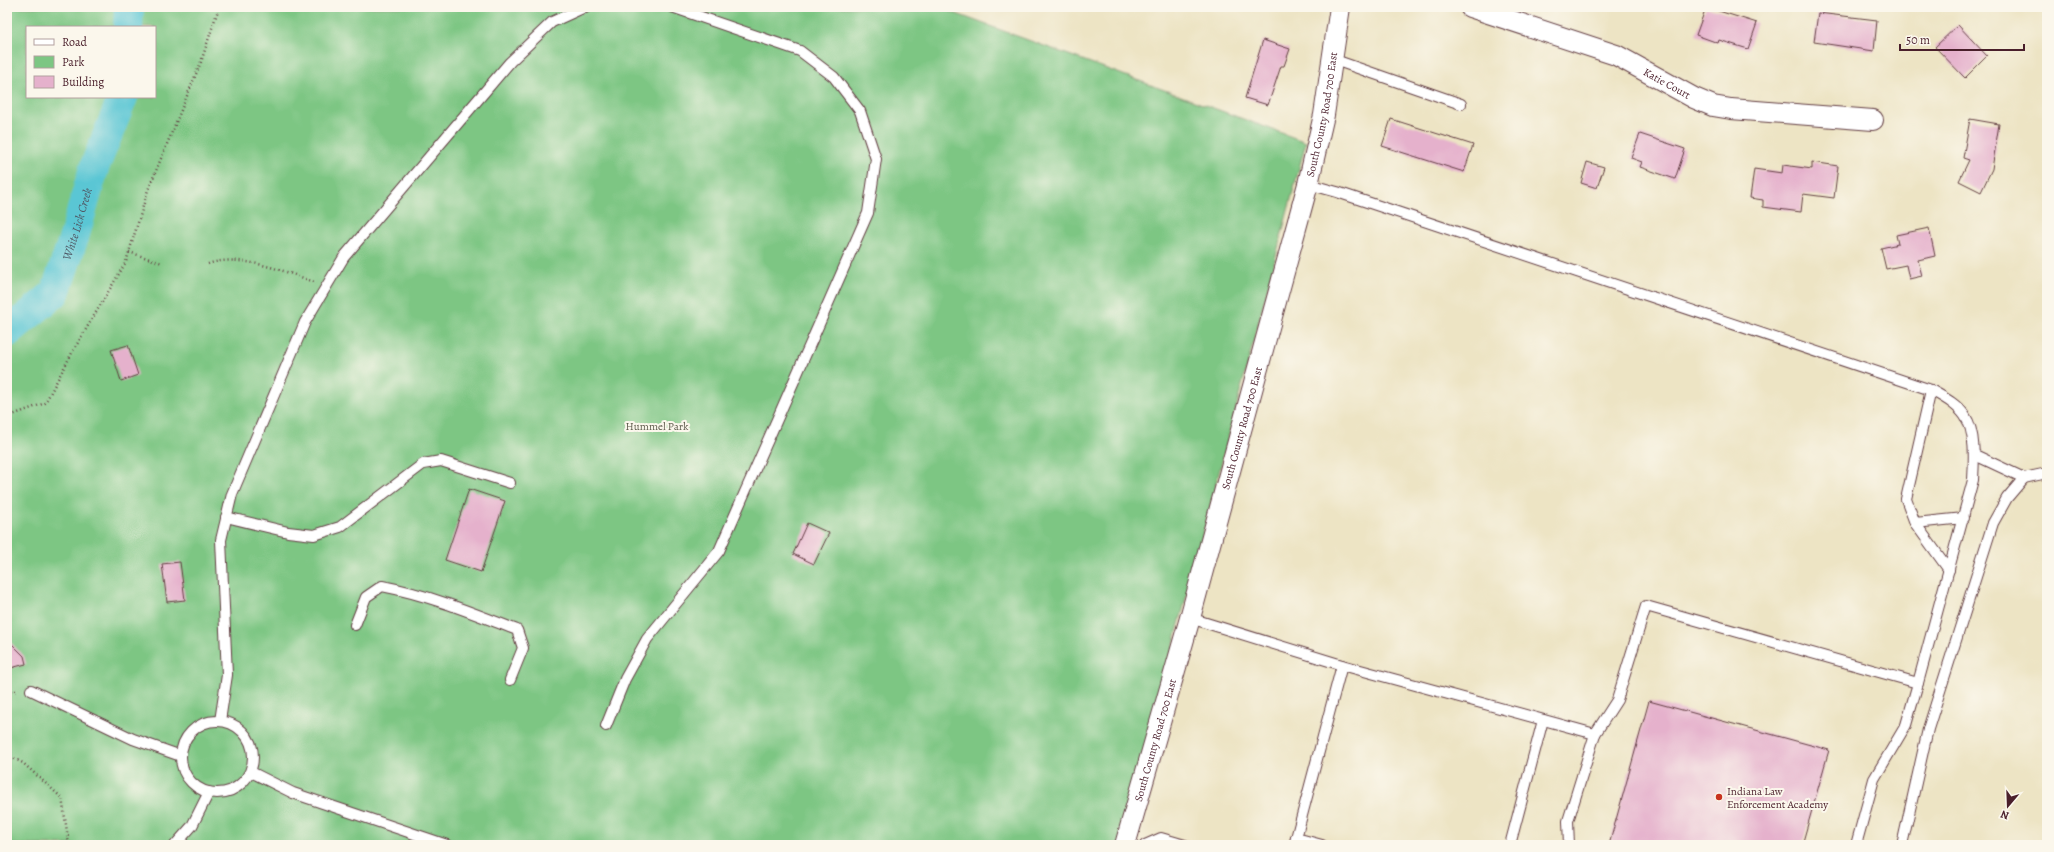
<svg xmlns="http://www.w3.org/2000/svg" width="2054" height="852" font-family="Alegreya,serif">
<rect width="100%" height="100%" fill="#fbf7ec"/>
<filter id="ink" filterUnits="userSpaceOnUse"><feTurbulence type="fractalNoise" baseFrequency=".025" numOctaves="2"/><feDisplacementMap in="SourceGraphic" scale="8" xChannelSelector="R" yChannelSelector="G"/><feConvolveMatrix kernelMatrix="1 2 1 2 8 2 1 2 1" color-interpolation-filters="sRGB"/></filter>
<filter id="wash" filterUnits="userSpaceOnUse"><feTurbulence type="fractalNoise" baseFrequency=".012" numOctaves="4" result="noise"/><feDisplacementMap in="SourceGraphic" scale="16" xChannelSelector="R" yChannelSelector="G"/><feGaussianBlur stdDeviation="0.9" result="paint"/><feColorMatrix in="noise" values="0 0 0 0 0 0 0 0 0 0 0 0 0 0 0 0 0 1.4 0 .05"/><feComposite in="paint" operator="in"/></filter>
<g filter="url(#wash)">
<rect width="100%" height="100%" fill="#ede4c4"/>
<!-- green -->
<path fill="#7dc683" stroke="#647257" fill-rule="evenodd" d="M7,7H938L1306,142L1121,845H7ZM27,27H155V97H27Z"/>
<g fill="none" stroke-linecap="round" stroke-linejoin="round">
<!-- river -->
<g stroke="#5ac6d4" stroke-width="30">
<polyline points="128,27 129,7"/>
<path id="s1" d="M7,333L55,293L75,234L94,168L123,97"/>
</g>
</g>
<g id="blocks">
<!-- building -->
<g fill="#e5b1cc">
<polygon points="1706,7 1757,23 1748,49 1719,40 1718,43 1696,35"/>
<polygon points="1818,13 1877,20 1874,51 1814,42"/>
<polygon points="1958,25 1987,56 1965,78 1935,47"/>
<polygon points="1263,40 1290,49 1284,66 1281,66 1268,105 1245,98"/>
<polygon points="1391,119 1473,145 1464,172 1382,146"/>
<polygon points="1970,119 1999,124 1992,169 1981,192 1959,181 1969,160 1963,158"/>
<polygon points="1640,134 1685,149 1675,179 1640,167 1642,162 1631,158"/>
<polygon points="1587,162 1604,167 1597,188 1581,183"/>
<polygon points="1812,162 1838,166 1834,198 1803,194 1801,212 1763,207 1763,200 1750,198 1754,169 1782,173 1783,165 1812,169"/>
<polygon points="1929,228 1935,256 1918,260 1922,276 1909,279 1906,265 1886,269 1881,248 1898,244 1896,235"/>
<polygon points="128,345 138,375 121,381 111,350"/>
<polygon points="469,489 505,501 481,572 445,560"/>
<polygon points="807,523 829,533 814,564 793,554"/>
<polygon points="180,562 185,600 167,602 162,564"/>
<polygon points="7,639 24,656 26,664 7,669"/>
<polygon points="1649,701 1829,750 1802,845 1609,845"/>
</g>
</g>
</g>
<g filter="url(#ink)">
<use href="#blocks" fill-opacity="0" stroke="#623d42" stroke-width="1"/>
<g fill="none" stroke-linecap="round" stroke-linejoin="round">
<!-- service casing -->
<g stroke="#623d42" stroke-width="12">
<g id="service">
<polyline points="1332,59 1461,104"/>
<path d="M1308,184L1337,192L1931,390C1943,397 1957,404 1965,416C1976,432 1974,462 1973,480L1918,683L1646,606L1617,700L1595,734"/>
<polyline points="1931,390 1906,499 1915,523 1949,570"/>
<polyline points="1975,455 2024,478 2047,473"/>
<polyline points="226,517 288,532 314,535 340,527 423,464 441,461 510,483"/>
<polyline points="1915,523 1964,518"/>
<polyline points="1190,618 1342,665 1595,734 1568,821 1569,845"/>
<path d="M355,625L366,597L382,586C429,595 473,613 517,630L523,648L510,680"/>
<polyline points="31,690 133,739 181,756"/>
<circle cx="217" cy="757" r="36"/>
<polyline points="220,721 227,675 221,540 232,494 305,322 344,257 510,62 552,22 585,7"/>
<polyline points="606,726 625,679 647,639 719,551 868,213 876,159 860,111 834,77 800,51 672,7"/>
<polyline points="251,772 293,793 447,845"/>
<polyline points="1296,838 1342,665"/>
<polyline points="175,845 192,826 209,792"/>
<polyline points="1145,845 1161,838 1185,845"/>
<polyline points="1294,845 1296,838 1322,845"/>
<polyline points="1510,845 1543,720"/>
<polyline points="1856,845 1874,779 1906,725 1918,683"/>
<polyline points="1902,845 1928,729 1993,523 2007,498 2024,478"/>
</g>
</g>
<!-- minor casing -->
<g stroke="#623d42" stroke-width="22">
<g id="minor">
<path id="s2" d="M1470,7L1616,55L1694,98L1713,106L1731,109L1873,120"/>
<path id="s3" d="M1125,845L1190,618L1308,184L1324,115L1340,7"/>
</g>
</g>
<!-- path -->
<g stroke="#623d42" stroke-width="2.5" stroke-dasharray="1 3" stroke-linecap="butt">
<polyline points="129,252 162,263"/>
<path d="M208,264C238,253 285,271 314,282"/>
<polyline points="7,417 45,403 73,351 126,262 148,190 201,62 219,7"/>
<polyline points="7,691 19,691"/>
<polyline points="7,755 23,763 62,798 69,845"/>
</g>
<!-- service -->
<use href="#service" stroke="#fff" stroke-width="10"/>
<!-- minor -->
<use href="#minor" stroke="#fff" stroke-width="20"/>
</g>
</g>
<!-- markers -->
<circle fill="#c8321e" stroke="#fbf7ec" stroke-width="1.5" cx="1719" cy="797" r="4"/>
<g text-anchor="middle" stroke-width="4" stroke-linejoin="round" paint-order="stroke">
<!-- street labels -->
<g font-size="11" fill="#4a1f2b" stroke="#fbf7ec">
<text dy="4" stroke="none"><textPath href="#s2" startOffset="212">Katie Court</textPath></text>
<text dy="4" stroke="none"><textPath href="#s3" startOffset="757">South County Road 700 East</textPath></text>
<text dy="4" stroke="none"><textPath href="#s3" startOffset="433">South County Road 700 East</textPath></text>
<text dy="4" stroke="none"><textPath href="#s3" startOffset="109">South County Road 700 East</textPath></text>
</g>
<!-- park labels -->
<g font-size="11" fill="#5c594a" stroke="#fbf7ec">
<text x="657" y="430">Hummel Park</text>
</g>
<!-- poi labels -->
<g font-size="11" fill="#4a1f2b" stroke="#fbf7ec" text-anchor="start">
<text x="1727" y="795">Indiana Law<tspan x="1727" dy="13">Enforcement Academy</tspan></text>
</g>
<!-- water labels -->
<g font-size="12" font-style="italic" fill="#505966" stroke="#fbf7ec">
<text dy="4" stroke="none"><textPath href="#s1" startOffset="135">White Lick Creek</textPath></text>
</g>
</g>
<!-- margin -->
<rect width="2054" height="852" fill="none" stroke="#fbf7ec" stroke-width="24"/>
<!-- legend -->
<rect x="26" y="26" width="130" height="72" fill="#fbf7ec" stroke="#b4a19f"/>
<rect x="34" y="39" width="20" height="6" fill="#ffffff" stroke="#b4a19f"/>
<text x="62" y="46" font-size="12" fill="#4a1f2b">Road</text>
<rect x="34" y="56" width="20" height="12" fill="#7dc683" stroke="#b4a19f"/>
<text x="62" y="66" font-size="12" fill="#4a1f2b">Park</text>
<rect x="34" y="76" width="20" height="12" fill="#e5b1cc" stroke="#b4a19f"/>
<text x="62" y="86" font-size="12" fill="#4a1f2b">Building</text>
<!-- north arrow -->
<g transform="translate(2008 806) rotate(199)" stroke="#fbf7ec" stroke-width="3" paint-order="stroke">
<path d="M0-3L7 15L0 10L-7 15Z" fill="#4a1f2b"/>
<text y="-6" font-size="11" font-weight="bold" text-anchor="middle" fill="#4a1f2b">N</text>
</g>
<!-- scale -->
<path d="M1900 44v6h124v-6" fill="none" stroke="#4a1f2b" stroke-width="2"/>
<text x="1906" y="44" font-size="12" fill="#4a1f2b" stroke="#fbf7ec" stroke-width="3" paint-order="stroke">50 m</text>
</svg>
